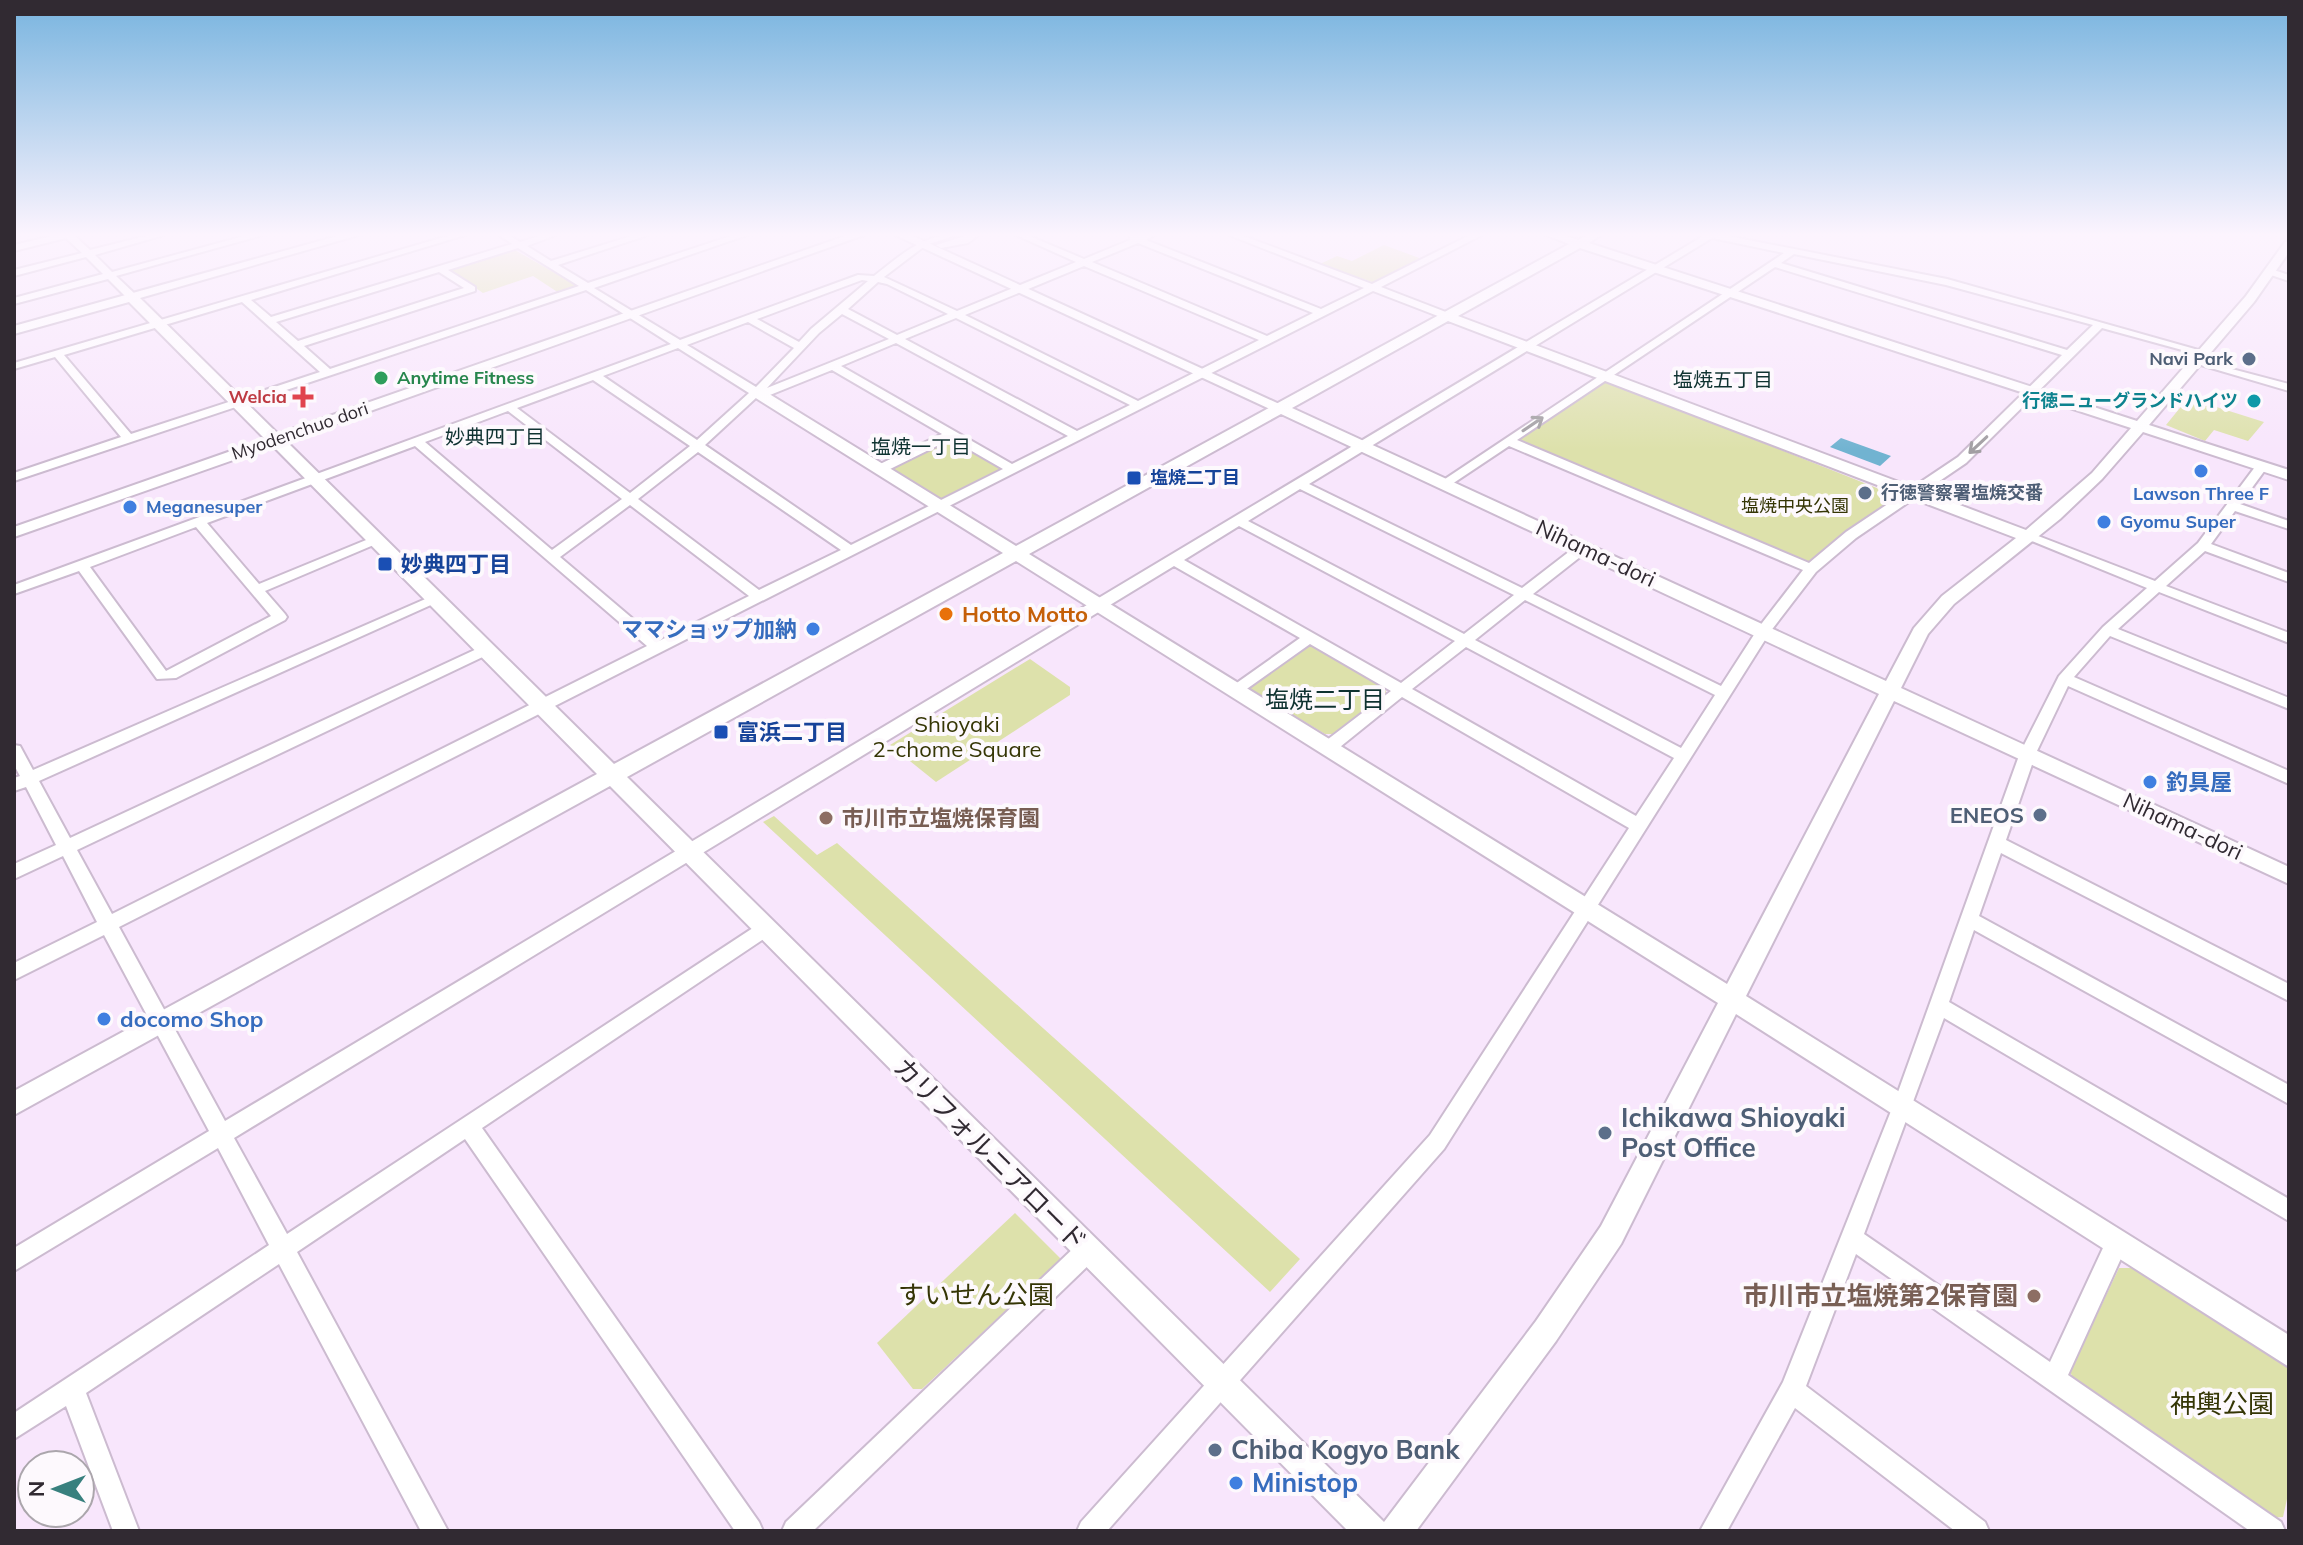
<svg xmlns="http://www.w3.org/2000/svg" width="2303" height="1545" font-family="Mulish,'Noto Sans JP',sans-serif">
<rect width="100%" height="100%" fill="#f8e6fc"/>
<!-- green -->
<g fill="#dde1ab">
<polygon points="1384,245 1422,259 1375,283 1320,264 1337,256 1352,261"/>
<polygon points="513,249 576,285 575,288 559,293 533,276 483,293 449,270"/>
<polygon points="1603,383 1612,383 1897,496 1809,561 1800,561 1520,442 1519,439"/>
<polygon points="2188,398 2264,422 2248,441 2214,430 2205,441 2166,425"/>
<polygon points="946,439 999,466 999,471 946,498 937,499 888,469"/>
<polygon points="1304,646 1312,646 1385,688 1386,693 1334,734 1325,734 1250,689 1250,684"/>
<polygon points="1030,659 1070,687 1070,695 936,782 890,745"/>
<polygon points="774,816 817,855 837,843 1300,1259 1270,1292 763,822"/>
<polygon points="1015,1213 1061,1259 922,1389 913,1389 877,1343"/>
<polygon points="2119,1268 2132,1268 2289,1367 2289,1490 2283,1517 2268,1518 2077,1385 2070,1372"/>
</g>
<!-- water -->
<polygon fill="#71b3d1" points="1841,438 1891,456 1880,466 1830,447"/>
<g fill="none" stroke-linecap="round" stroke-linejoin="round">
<!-- minor casing -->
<g stroke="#ccbbd0" stroke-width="4">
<g id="minor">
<polygon points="56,235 74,235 90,250 150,235 164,235 95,255 112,272 248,235 263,235 116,276 136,295 136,299 128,299 108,279 14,304 14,298 103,274 86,257 14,276 14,270 82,253 66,238 14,251 14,245"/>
<path d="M451,235H465L251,300L271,317L512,244L499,235H509L520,242L543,235H556L527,246L551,261L635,235H648L558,265L588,283L734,235H747L594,288L680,340L858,275L874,276C900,256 922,234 956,235L926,245L884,277L957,311L1076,262L1016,235H1027L1084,259L1130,240V236L1154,235L1146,240L1321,309L1364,288L1229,235H1241L1372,284L1470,235H1482L1381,287L1451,314V318H1443L1373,291L119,927L225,1121L1705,235H1723L1947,279L2209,353L2204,356L2102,328L1966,463L1856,538L1816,572L1770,632L1444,1149L1107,1531H1077L1081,1522L1430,1135L1629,828L1402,697L1335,751H1323L1321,747L1323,743L1391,691L1310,644L1241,693H1231L1229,690L1231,687L1300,638L1174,566L234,1138L287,1234L759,924L765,922L771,924L774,929L771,934L482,1128L759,1522L763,1531H735L465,1139L297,1252L448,1531H421L279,1264L86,1393L139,1531H113L66,1406L14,1439V1413L269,1245L218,1148L14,1271V1248L209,1131L104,935L14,980V963L97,922L63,856L14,879V864L56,845L26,787L14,791V778L20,776L14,765V745L20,746L33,770L430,597H440L442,600L39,781L70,838L481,647L486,645L493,650L491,653L77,850L112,914L647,646L415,446L207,523L259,584L371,538H381L383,541L265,591L285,614L287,617L285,620L176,678L157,679L79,571L14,594V585L671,344L586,290L14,481V473L121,437L55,357L14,369V363ZM1712,238L1784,253L1439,483L1441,486H1449L1509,446L1803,570L1759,627L1721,686L1533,594L1589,550V544H1579L1522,588L1309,484ZM1138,243L1313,313L1267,336L1092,262ZM518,248L579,286L330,369L304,346L475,291V287L448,270ZM1794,254L1946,285L2093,325L2067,350L1781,263ZM1084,266L1259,340L1138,401L965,315ZM1775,267L2062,355L1958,457L1846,532L1809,563L1517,440ZM439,272L464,288L298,341L276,322ZM862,280L868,281L811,329L799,342L757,319ZM878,282L887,284L948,314L897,335L848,309ZM242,302L320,372L131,434L64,355ZM842,314L889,339L767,388L819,333ZM956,318L1130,405L1077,431L905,339ZM748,322L794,348L756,387L687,345ZM896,343L1068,436L1012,464L841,366ZM678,348L749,393L697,440L603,376ZM832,370L942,434L876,466V472H884L951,439L1003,469L851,545L705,445L757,397H765ZM593,380L690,446L630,493L517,408ZM508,411L622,499L552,550L425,442ZM698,452L841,550L759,590L638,499ZM1300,489L1514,595L1464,634L1248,521ZM630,505L749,596L659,641L560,557ZM1239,526L1455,641L1401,683L1184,560ZM196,527L271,616L166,671L90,567ZM1525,600L1715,695L1681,748L1475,640ZM1466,647L1674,758L1636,816L1412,689Z"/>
<polygon points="968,235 979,235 968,243 941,248 936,245"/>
<polygon points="2271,269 2289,275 2289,281 2268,274 2268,270"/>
<polygon points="2194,359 2289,384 2289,391 2194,363"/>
<polygon points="2262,462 2268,466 2240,504 2289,521 2289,529 2235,511 2211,544 2289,573 2289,582 2205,551 2166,586 2289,633 2289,643 2159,592 2118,629 2289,698 2289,709 2110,636 2074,677 2289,771 2289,784 2068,686 2036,753 2006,840 2289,984 2289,1001 2001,853 1979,916 2289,1085 2289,1104 1974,930 1949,1002 2289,1199 2289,1221 1944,1018 1864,1234 2050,1362 2109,1235 2117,1232 2125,1235 2128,1243 2068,1375 2281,1522 2285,1531 2250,1531 1856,1254 1806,1386 1985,1522 1989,1531 1955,1531 1795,1408 1727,1531 1700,1531 1783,1382 1893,1106 2020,753 2059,676 2103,627 2147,588 2022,537 2023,534 2033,534 2155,581 2198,543 2258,463"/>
<polygon points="1087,1240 1095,1243 1098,1251 1095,1259 813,1531 782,1531 786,1522 1079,1243"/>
</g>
</g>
<!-- tertiary casing -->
<g stroke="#ccbbd0" stroke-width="4">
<path id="tertiary" d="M341,235H359L140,298L278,434L848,235H864L286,441L614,764L1003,553L751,395V389H761L1016,546L1569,244L1546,235H1563L1578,240L1587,235H1601L1589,243L2137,421L2246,296L2285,242L2289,241V252L2254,302L2149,425L2289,470V480L2143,432L2102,479L2060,519L1954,604L1928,634L1901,688L2289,867V884L1894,701L1746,996L2289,1335V1367L1736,1014L1621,1244L1556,1341L1416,1531H1348L610,786L14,1115V1091L597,774L273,446L14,537V527L265,439L129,302L14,334V326ZM1580,248L2131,428L2092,473L2026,530L1458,316ZM1448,321L2016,538L1942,596L1914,628L1886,681L1292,408ZM1281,414L1879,694L1727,984L1029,554ZM1016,561L1718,1003L1601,1226L1536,1321L1384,1522L627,777Z"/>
</g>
<!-- secondary casing -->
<g stroke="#ccbbd0" stroke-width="4">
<polygon id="secondary" points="895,235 911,235 1288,408 1274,411"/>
</g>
<!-- minor -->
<use href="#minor" fill="#fff" fill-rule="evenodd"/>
<!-- tertiary -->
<use href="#tertiary" fill="#fff" fill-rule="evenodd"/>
<!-- secondary -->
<use href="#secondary" fill="#fff" fill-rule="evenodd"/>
</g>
<!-- one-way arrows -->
<defs><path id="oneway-shaft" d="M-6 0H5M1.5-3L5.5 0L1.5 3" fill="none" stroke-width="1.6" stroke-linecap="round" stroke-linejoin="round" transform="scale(2)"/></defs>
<g stroke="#a29fa3">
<use href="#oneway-shaft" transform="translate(1533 424) rotate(-34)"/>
<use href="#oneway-shaft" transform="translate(1978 445) rotate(137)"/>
</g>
<!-- sky -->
<linearGradient id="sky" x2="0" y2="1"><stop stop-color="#78b4df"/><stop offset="0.52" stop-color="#fcf4fe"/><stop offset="1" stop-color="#fcf4fe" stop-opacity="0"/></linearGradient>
<rect width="2303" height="451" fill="url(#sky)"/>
<!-- markers -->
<g fill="#5c6f8a" stroke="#fdf9fd" stroke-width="3">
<circle cx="2249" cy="359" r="8"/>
<circle cx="1865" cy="493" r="8"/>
<circle cx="2040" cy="815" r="8"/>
<circle cx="1605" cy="1133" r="8"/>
<circle cx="1215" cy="1450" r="8"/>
</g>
<circle fill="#2e9e5b" stroke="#fdf9fd" stroke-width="3" cx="381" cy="378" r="8"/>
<path fill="#e0444e" stroke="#fdf9fd" stroke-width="3" d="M299 385h8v8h8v8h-8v8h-8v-8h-8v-8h8z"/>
<circle fill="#0f9aa8" stroke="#fdf9fd" stroke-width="3" cx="2254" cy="401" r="8"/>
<g fill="#3f7fe0" stroke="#fdf9fd" stroke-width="3">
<circle cx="2201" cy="471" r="8"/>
<circle cx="130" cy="507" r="8"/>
<circle cx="2104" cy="522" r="8"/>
<circle cx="813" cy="629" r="8"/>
<circle cx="2150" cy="782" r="8"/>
<circle cx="104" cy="1019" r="8"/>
<circle cx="1236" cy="1483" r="8"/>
</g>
<g fill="#1a4fb4" stroke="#fdf9fd" stroke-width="3">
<rect x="1126" y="470" width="16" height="16" rx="4"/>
<rect x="377" y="556" width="16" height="16" rx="4"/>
<rect x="713" y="724" width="16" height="16" rx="4"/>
</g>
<circle fill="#e8710a" stroke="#fdf9fd" stroke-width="3" cx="946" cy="614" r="8"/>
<g fill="#8d6e63" stroke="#fdf9fd" stroke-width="3">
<circle cx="826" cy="818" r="8"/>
<circle cx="2034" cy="1296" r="8"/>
</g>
<g text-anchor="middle" stroke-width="8" stroke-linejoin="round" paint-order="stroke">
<!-- far-service labels -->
<g font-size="18" font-weight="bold" fill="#4e5e75" stroke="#fdf9fd" text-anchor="end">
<text x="2233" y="365">Navi Park</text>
<text x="1881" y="499" text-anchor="start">行徳警察署塩焼交番</text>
</g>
<!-- far-leisure labels -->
<g font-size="18" font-weight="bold" fill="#27864d" stroke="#fdf9fd" text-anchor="start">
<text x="397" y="384">Anytime Fitness</text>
</g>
<!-- far-health labels -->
<g font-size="18" font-weight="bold" fill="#be3a42" stroke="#fdf9fd" text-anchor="end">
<text x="287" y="403">Welcia</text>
</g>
<!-- far-culture labels -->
<g font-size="18" font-weight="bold" fill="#0d838f" stroke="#fdf9fd" text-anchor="end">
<text x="2238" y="407">行徳ニューグランドハイツ</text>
</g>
<!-- far-street labels -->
<g font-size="18" fill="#312a32" stroke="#fdf9fd">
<text transform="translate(300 431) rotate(-19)" y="6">Myodenchuo dori</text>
</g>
<!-- far-transit labels -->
<g font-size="18" font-weight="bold" fill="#164399" stroke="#fdf9fd" text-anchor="start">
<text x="1150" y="484">塩焼二丁目</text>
</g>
<!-- far-shop labels -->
<g font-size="18" font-weight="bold" fill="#366cbe" stroke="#fdf9fd" text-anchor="start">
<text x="2201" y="500" text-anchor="middle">Lawson Three F</text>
<text x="146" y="513">Meganesuper</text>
<text x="2120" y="528">Gyomu Super</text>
</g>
<!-- far-park labels -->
<g font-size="18" fill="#353605" stroke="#fdf9fd">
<text x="1795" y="512">塩焼中央公園</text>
</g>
<!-- far-neighbourhood labels -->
<g font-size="20" fill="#0f3231" stroke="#fdf9fd">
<text x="1723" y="387">塩焼五丁目</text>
<text x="495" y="444">妙典四丁目</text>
<text x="921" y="454">塩焼一丁目</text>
</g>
<!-- street labels -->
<g font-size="22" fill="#312a32" stroke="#fdf9fd">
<text transform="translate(1596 553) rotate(25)" y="8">Nihama-dori</text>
<text transform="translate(2183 826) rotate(25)" y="8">Nihama-dori</text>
</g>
<!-- transit labels -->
<g font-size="22" font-weight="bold" fill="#164399" stroke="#fdf9fd" text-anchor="start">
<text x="401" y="572">妙典四丁目</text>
<text x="737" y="740">富浜二丁目</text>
</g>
<!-- food labels -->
<g font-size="22" font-weight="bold" fill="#c56008" stroke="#fdf9fd" text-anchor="start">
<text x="962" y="622">Hotto Motto</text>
</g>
<!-- shop labels -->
<g font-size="22" font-weight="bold" fill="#366cbe" stroke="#fdf9fd" text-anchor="start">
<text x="797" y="637" text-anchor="end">ママショップ加納</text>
<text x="2166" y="790">釣具屋</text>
<text x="120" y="1027">docomo Shop</text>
</g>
<!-- park labels -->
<g font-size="22" fill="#353605" stroke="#fdf9fd">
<text x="957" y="732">Shioyaki<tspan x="957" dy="25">2-chome Square</tspan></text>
</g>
<!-- service labels -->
<g font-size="22" font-weight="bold" fill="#4e5e75" stroke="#fdf9fd" text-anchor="end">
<text x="2024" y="823">ENEOS</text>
</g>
<!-- education labels -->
<g font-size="22" font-weight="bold" fill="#785e54" stroke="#fdf9fd" text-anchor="start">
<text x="842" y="826">市川市立塩焼保育園</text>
</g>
<!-- neighbourhood labels -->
<g font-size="24" fill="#0f3231" stroke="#fdf9fd">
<text x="1325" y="708">塩焼二丁目</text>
</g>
<!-- near-service labels -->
<g font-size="26" font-weight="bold" fill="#4e5e75" stroke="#fdf9fd" text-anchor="start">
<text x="1621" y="1127">Ichikawa Shioyaki<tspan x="1621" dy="30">Post Office</tspan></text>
<text x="1231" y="1459">Chiba Kogyo Bank</text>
</g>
<!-- near-street labels -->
<g font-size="26" fill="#312a32" stroke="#fdf9fd">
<text transform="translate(990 1154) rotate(45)" y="9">カリフォルニアロード</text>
</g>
<!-- near-park labels -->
<g font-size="26" fill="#353605" stroke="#fdf9fd">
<text x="976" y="1304">すいせん公園</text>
<text x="2222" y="1413">神輿公園</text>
</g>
<!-- near-education labels -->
<g font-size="26" font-weight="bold" fill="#785e54" stroke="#fdf9fd" text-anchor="end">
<text x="2018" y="1305">市川市立塩焼第2保育園</text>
</g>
<!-- near-shop labels -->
<g font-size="26" font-weight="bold" fill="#366cbe" stroke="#fdf9fd" text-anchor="start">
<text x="1252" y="1492">Ministop</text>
</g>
</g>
<!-- border -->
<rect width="2303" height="1545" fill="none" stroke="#312a32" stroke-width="32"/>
<!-- north arrow -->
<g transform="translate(56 1489) rotate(270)"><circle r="38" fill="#fdf9fd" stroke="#aba6ac" stroke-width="2"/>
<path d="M0-6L14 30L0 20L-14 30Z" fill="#38807e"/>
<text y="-12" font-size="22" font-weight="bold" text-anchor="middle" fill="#312a32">N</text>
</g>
</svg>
